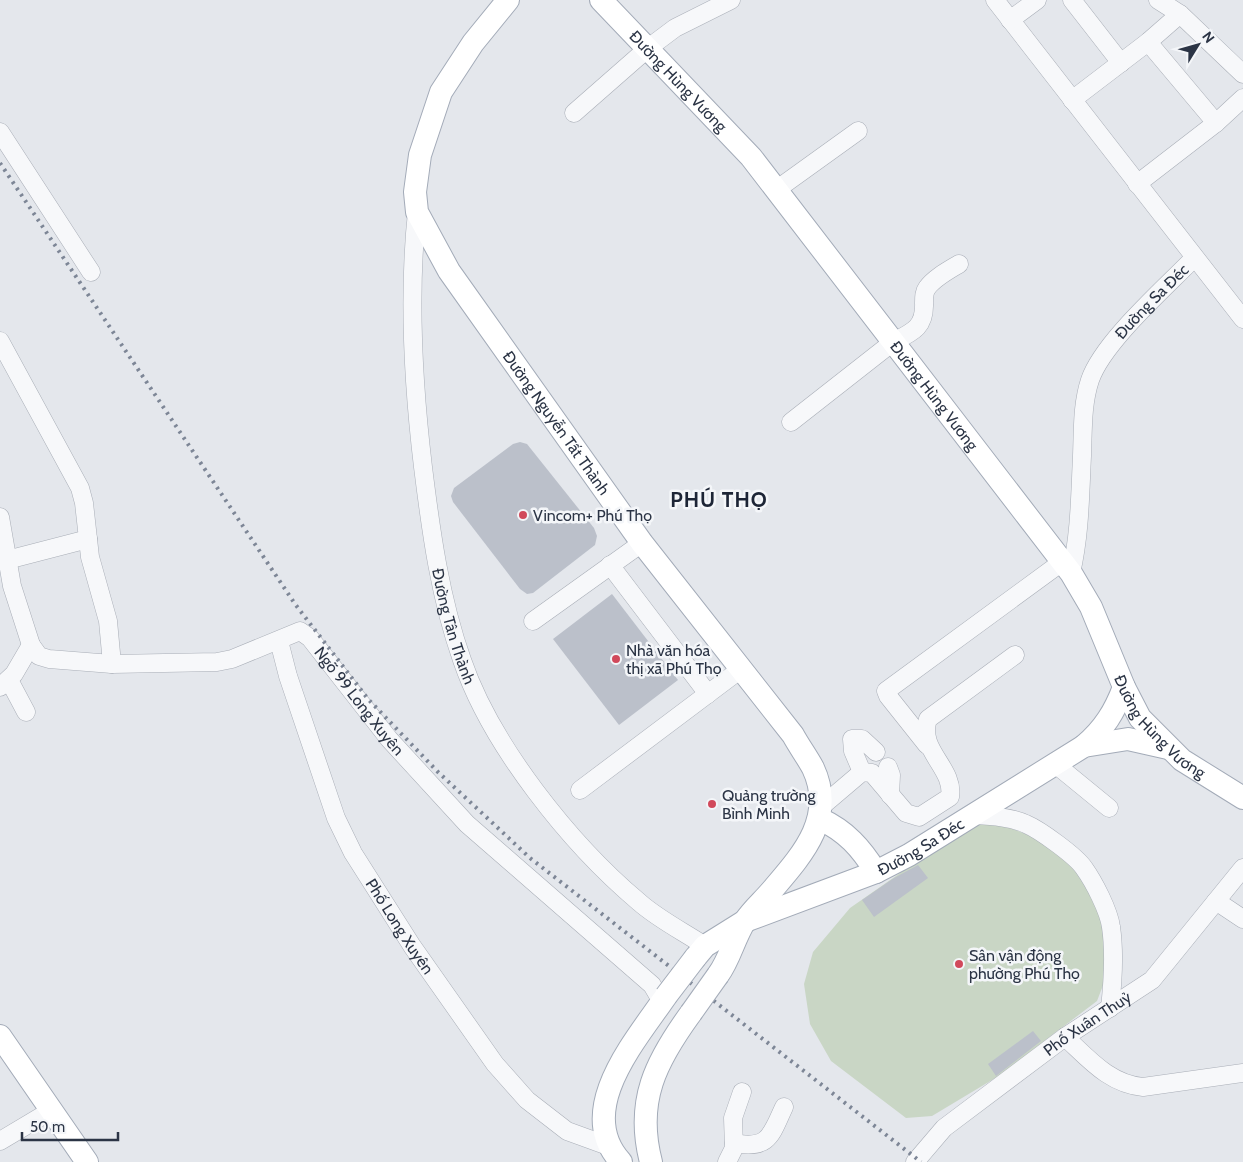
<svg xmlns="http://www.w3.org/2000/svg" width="1243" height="1162" font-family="Cabin,sans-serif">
<rect width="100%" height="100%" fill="#e4e7ec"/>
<!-- green -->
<polygon fill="#c9d6c5" points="997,823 1031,836 1058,852 1079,872 1106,929 1107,975 1097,1001 997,1077 932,1116 906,1118 831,1061 810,1024 804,984 813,952 850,908 916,862 969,825"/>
<!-- building -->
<g fill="#bbc0ca">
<polygon points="520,442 527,444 594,528 597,536 595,545 533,593 527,594 520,589 453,502 451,496 454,488 513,444"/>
<polygon points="612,594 678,680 619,725 553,639"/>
<polygon points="918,865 928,878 874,917 862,900 894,878"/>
<polygon points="1033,1031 1041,1041 996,1076 988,1064"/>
</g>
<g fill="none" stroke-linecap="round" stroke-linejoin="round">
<!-- minor casing -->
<g stroke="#a9aeb7" stroke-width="19">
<g id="minor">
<polyline points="995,0 1243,319"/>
<polyline points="1072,0 1121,63"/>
<polyline points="1158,0 1180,14 1243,74"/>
<polyline points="1010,20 1037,0"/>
<polyline points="1148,42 1216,123"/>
<polyline points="1072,100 1148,42 1180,14"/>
<polyline points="574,113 647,49 675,28 731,0"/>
<polyline points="0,132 91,272"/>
<polyline points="1137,184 1216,123 1243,98"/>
<polyline points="776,190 858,131"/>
<path id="s1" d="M417,212C408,296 413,383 423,467C431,532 440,598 462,660C491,745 570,844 639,902C658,919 684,932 705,946"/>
<polyline points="0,341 80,488 84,503 90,557 108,621 112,664"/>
<path d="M791,422L893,342C913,332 925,327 924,303C924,297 924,292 927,288C934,278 949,270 959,264"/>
<polyline points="0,517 12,586 31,645"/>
<polyline points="7,560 88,539"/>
<polyline points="610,565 708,694"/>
<path id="s2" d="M1071,573C1080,534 1080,496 1082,456C1083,430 1082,404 1090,380C1103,342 1165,288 1194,258"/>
<polyline points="533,621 642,543"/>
<path id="s3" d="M279,641L288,676L336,818L353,853L412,946L495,1064L527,1100L567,1131L611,1147"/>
<polyline points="9,680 26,712"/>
<path id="s4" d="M0,687L14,674L31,645L39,656L49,659L112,664L217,662L232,659L300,631L310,638L389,739L467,824L652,985L662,1002"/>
<polyline points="927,745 888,696 886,691 1062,562"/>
<polyline points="1054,763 1109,808"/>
<polyline points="888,767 891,775 890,795"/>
<polyline points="862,772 853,751 852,739 862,739 876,752"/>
<polyline points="580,790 741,669"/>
<path d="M822,806L862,772L872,773L906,813L919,817L950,797C955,768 917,750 928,719L1015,655"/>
<path d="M974,815C991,816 1011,817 1026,824C1040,830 1076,856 1084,868C1094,882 1109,911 1111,927C1115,954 1113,981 1110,1008"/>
<polyline points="1216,901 1243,919"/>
<path d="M1065,1037C1088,1058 1109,1084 1143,1087L1243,1073"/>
<polyline points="0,1141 52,1110"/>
<path d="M734,1143C769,1150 771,1135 784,1107"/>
<polyline points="727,1162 734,1148 733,1118 742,1092"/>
<path id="s5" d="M915,1162L944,1128L1065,1037L1152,980L1243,868"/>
</g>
</g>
<!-- major casing -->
<g stroke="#a3abb8" stroke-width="24">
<g id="major">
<path id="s6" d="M508,0L473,43L441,92L420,155L415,192L417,212L449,271L642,543L793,735C799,746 807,757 813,768C836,817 803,854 773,889C764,900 752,910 745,921C734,938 730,959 718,975"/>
<path id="s7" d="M601,0L751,157L1071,573L1091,607L1124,687L1140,718L1182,760L1243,798"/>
<path d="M1084,746C1104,729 1115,711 1124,687"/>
<path d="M820,819C846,831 861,848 876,872"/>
<path id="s8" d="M695,958L705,946L745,921L876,872L909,855L1084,746L1128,739L1168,748"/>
<polyline points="0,1036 87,1162"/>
<path d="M621,1162C573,1110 637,1039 666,996"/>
<path d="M651,1162C635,1101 656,1061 691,1013"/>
</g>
</g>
<!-- minor -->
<use href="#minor" stroke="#f7f8fa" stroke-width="18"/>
<!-- major -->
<use href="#major" stroke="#fff" stroke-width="22"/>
<!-- rail -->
<polyline stroke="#7d8696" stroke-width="4" stroke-dasharray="2.5 5" stroke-linecap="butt" points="0,163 295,604 368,699 438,772 530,858 921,1162"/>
<!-- major-bridge casing -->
<g stroke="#a3abb8" stroke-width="24" stroke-linecap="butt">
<g id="major-bridge">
<polyline points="666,996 695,958"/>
<polyline points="691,1013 718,975"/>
</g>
</g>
<!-- major-bridge -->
<use href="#major-bridge" stroke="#fff" stroke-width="22"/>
</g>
<!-- markers -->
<g fill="#d1495b" stroke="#f4f6f9" stroke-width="2">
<circle cx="523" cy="515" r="5"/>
<circle cx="616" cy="659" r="5"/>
<circle cx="712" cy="804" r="5"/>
<circle cx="959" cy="964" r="5"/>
</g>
<g text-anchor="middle" stroke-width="5" stroke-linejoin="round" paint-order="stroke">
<!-- street labels -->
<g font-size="16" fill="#2b3445" stroke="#f4f6f9">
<text dy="6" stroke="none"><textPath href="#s7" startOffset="112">Đường Hùng Vương</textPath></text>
<text dy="6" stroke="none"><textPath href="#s2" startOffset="295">Đường Sa Đéc</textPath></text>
<text dy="6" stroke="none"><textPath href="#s7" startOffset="518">Đường Hùng Vương</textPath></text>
<text dy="6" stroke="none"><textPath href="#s6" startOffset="491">Đường Nguyễn Tất Thành</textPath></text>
<text dy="6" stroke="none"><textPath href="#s1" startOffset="418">Đường Tân Thành</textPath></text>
<text dy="6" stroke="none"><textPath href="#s4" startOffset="426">Ngõ 99 Long Xuyên</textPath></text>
<text dy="6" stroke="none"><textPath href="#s7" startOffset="922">Đường Hùng Vương</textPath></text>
<text dy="6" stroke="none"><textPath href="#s8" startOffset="254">Đường Sa Đéc</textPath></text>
<text dy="6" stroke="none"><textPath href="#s3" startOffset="312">Phố Long Xuyên</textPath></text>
<text dy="6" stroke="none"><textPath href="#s5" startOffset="222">Phố Xuân Thuỷ</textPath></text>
</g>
<!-- poi labels -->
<g font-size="16" fill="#2b3445" stroke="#f4f6f9" text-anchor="start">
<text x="533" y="521">Vincom+ Phú Thọ</text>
<text x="626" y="656">Nhà văn hóa<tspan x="626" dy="18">thị xã Phú Thọ</tspan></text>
<text x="722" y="801">Quảng trường<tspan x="722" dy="18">Bình Minh</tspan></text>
<text x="969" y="961">Sân vận động<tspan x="969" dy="18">phường Phú Thọ</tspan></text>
</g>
<!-- district labels -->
<g font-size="21" font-weight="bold" letter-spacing="1" fill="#1d2536" stroke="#f4f6f9">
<text x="719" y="507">PHÚ THỌ</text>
</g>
</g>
<!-- north arrow -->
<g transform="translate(1198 45) rotate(53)" stroke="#f4f6f9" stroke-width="4" paint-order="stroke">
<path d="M0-4L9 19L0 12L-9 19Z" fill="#2b3445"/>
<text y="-8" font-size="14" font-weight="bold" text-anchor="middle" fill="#2b3445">N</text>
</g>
<!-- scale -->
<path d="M22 1132v8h96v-8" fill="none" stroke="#2b3445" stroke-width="2.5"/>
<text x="30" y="1132" font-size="15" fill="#2b3445" stroke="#f4f6f9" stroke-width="4" paint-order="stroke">50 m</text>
</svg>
